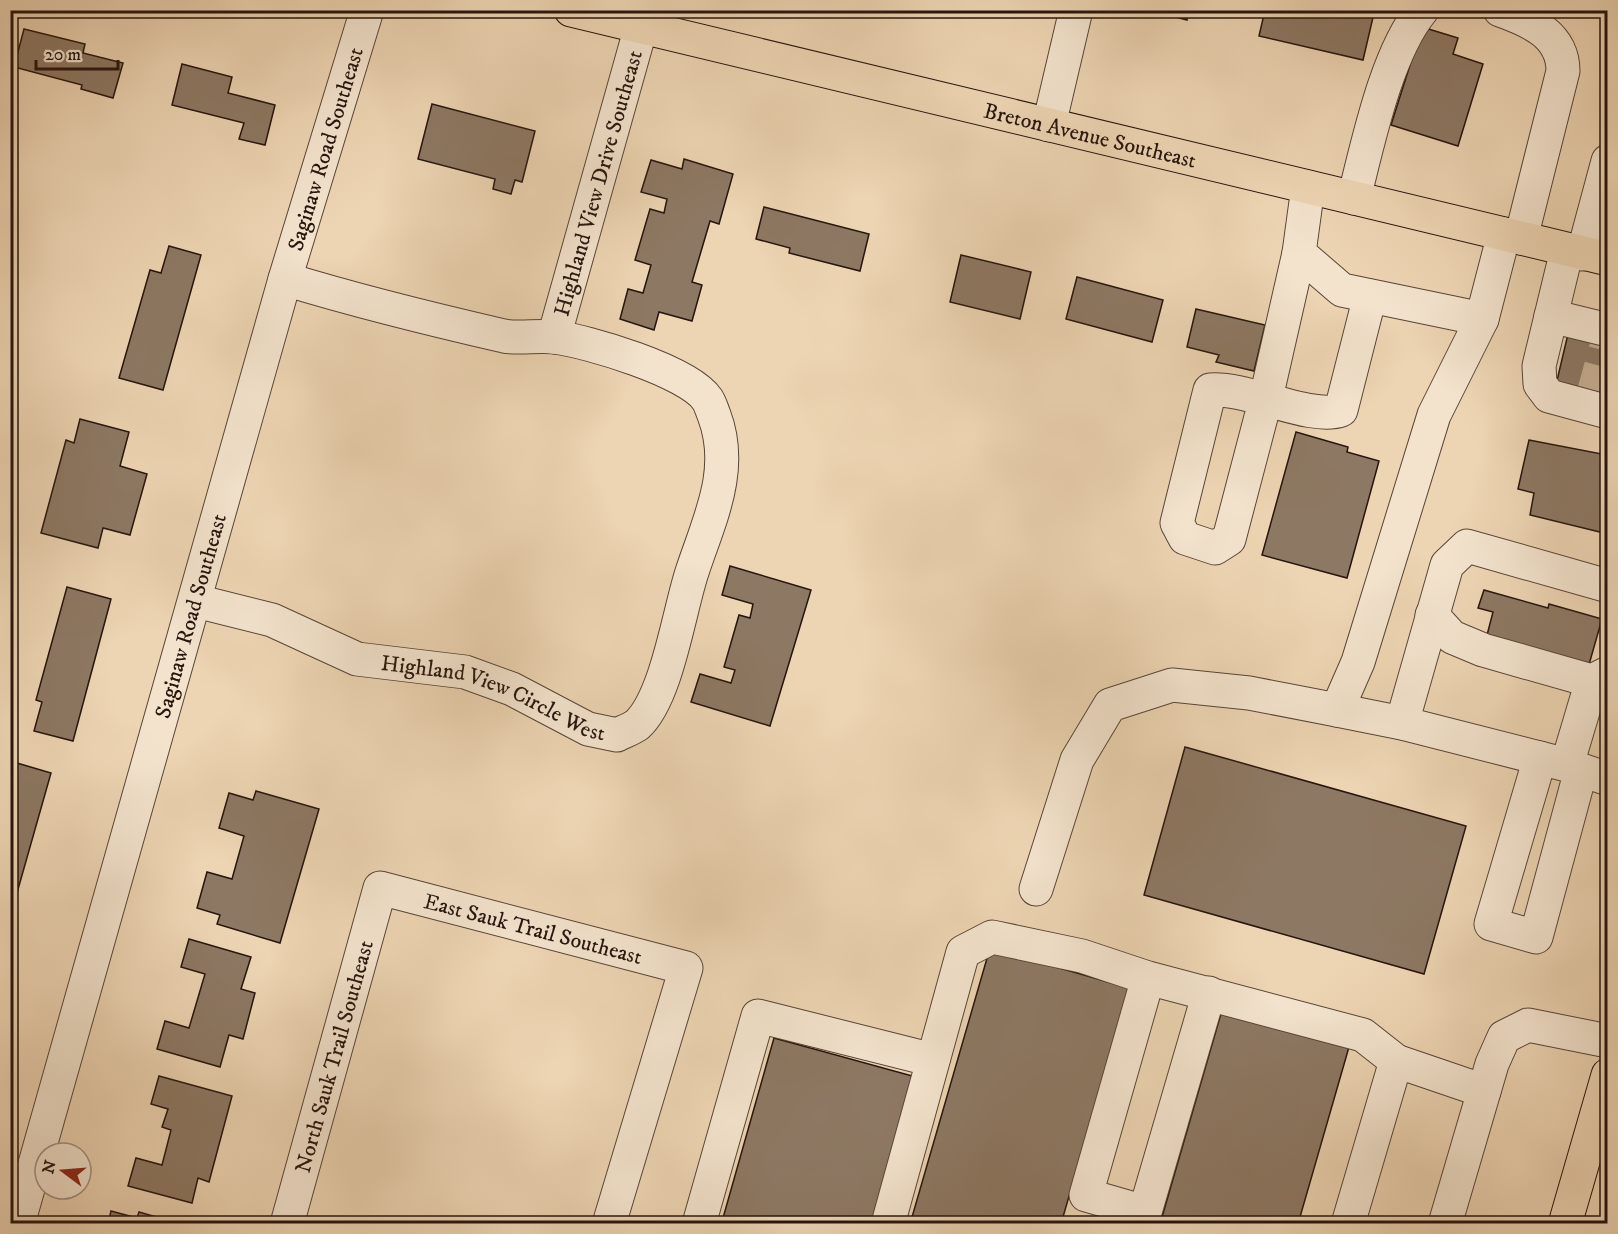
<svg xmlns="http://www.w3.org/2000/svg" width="1618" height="1234" font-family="'IM FELL DW Pica',serif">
<rect width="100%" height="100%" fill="#edd4b2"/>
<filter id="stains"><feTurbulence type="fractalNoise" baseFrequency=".00333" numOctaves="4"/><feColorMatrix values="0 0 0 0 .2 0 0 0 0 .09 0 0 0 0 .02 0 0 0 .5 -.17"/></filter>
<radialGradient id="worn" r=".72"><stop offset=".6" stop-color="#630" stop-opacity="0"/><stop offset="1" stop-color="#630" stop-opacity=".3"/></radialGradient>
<!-- building -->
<g fill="#8d7863" stroke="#26150e" stroke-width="1.5">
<polygon points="1149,10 1189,10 1187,20"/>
<polygon points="1265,10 1362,10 1374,13 1363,60 1259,36"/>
<polygon points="1422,27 1458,38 1453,54 1483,64 1458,146 1391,125"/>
<polygon points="24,29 85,44 83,53 123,63 113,98 81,89 82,85 14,67"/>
<polygon points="182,64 232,77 228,93 275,105 265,145 239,139 244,123 172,105"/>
<polygon points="432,104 535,131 522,182 515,180 511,194 493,189 495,179 418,159"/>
<polygon points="684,159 733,174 719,224 710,221 692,282 702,285 692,321 659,312 654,330 620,319 628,289 643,293 651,265 635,260 650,209 664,213 667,199 641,192 651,160 682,169"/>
<polygon points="764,207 869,234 860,271 789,253 790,248 756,239"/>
<polygon points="169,246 201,255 163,390 119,378 150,270 161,273"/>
<polygon points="961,255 1031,272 1020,319 950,302"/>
<polygon points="1077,277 1163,300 1152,342 1066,319"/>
<polygon points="1196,309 1265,325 1254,371 1216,362 1219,355 1187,347"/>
<polygon points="1568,334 1608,343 1608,402 1555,389"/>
<polygon points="80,419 129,432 120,466 147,474 130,535 103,528 98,548 41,533 66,440 74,443"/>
<polygon points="1296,432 1348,447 1347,452 1379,461 1347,578 1262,555"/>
<polygon points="1529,440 1602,454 1601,458 1608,459 1608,534 1530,515 1534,493 1518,489"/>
<polygon points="730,566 811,590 770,726 691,702 700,674 731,683 735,670 724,667 739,615 750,618 753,604 722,595"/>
<polygon points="67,587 111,599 73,741 34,731 42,702 36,700"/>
<polygon points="1484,590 1548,608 1549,604 1602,619 1588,668 1486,639 1493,612 1478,608"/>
<polygon points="1185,747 1466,826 1424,974 1144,895"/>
<polygon points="17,763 51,773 13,907 10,906 10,784"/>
<polygon points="256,791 319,809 280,943 217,924 220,915 197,908 207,872 232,879 244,836 219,828 229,793 253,800"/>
<polygon points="189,939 251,957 241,989 255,993 243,1039 229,1035 220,1067 157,1049 165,1021 189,1028 205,974 181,967"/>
<polygon points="990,948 1129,988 1061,1224 910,1224"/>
<polygon points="1222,1010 1349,1047 1298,1224 1160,1224"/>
<polygon points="774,1038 916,1077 875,1224 744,1224 723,1218"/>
<polygon points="159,1076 232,1096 209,1182 198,1178 192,1203 128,1186 136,1158 162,1165 171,1130 162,1127 168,1109 151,1104"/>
<polygon points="111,1211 137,1218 139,1212 180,1224 108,1224"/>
</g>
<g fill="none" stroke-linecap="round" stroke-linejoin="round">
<!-- minor-tunnel -->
<polyline stroke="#c5ae91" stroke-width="33" stroke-dasharray="33 16" stroke-linecap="butt" points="1592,398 1607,343"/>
<!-- minor casing -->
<g stroke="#584537" stroke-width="35">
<g id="minor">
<path d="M1500,10C1531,21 1563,35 1563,71L1521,238"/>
<polyline points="1049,125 1076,10"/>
<polyline points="1308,187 1299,253 1342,290 1482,319 1504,234"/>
<path d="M1354,198C1368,143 1386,54 1422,10"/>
<polyline points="1567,250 1539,366 1540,384 1549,396 1608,412"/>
<path d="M1299,253L1266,398L1229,539L1215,548L1185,538L1177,523L1210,390C1247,387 1311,421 1341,410L1370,296"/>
<polyline points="1583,254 1608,161"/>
<polyline points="1551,316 1608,330"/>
<path id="s1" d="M554,337L641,27"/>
<path id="s2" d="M196,601L272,620L357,659L465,672L512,689L588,729L617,735C623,732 631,729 637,725C667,698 679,611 692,572C709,520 735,470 714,415C712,410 710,403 707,399C688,371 587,341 554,337C537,335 520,339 504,336C430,319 357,301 285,279"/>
<polyline points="1432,615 1452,637 1483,650 1592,681 1608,673"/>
<polyline points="1592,681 1567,765 1608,779"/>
<polyline points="1337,710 1402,723 1563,764"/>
<polyline points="1402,723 1447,565 1467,546 1608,586"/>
<polyline points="1540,758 1491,924 1536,937 1581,770"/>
<polyline points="1036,889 1077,760 1110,705 1172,685 1249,693 1337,710 1358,662 1434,415 1482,319"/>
<polyline points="1148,978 1086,1195 1145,1212 1209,993"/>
<path id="s3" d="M18,1224L285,279L367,10"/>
<path id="s4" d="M287,1224L380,888L686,968L609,1224"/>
<polyline points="699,1224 758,1016 933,1060"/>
<polyline points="888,1224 963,952 992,937 1082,956 1148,978 1363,1035 1396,1061"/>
<polyline points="1348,1224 1396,1061 1484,1091"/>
<polyline points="1445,1224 1492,1064 1504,1037 1528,1025 1608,1041"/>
</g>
</g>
<!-- major casing -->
<g stroke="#26150e" stroke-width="35">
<g id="major">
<path id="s5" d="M571,10L1608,259"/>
<polyline points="1565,1224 1608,1075"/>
</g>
</g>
<!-- minor -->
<use href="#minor" stroke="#f3e3cd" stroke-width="33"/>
<!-- major -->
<use href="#major" stroke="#edd4b2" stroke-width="33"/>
</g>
<g text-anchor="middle" stroke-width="5" stroke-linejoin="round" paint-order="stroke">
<!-- street labels -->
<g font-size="22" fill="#26150e" stroke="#f3e3cd">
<text dy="8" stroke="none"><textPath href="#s5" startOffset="534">Breton Avenue Southeast</textPath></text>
<text dy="8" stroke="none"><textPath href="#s3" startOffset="1118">Saginaw Road Southeast</textPath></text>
<text dy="8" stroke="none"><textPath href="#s1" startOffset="160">Highland View Drive Southeast</textPath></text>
<text dy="8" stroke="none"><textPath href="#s3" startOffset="632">Saginaw Road Southeast</textPath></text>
<text dy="8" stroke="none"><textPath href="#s2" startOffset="315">Highland View Circle West</textPath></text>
<text dy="8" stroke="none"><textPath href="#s4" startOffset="507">East Sauk Trail Southeast</textPath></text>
<text dy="8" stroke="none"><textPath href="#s4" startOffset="174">North Sauk Trail Southeast</textPath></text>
</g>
</g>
<!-- margin -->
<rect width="1618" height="1234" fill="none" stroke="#edd4b2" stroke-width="36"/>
<rect x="12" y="12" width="1594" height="1210" fill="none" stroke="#26150e" stroke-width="3"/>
<rect x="18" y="18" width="1582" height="1198" fill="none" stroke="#26150e" stroke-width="1.5"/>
<!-- north arrow -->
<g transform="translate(63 1171) rotate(286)"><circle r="28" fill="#f3e3cd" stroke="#a19181" stroke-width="1.5"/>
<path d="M0-4.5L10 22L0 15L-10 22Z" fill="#8f2418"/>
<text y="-9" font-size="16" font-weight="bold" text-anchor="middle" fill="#26150e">N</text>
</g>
<!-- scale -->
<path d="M36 60v9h82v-9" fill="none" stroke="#26150e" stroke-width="3"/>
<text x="45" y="60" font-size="18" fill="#26150e" stroke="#f3e3cd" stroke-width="4.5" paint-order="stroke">20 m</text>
<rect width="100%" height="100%" filter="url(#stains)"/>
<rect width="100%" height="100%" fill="url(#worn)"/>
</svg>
